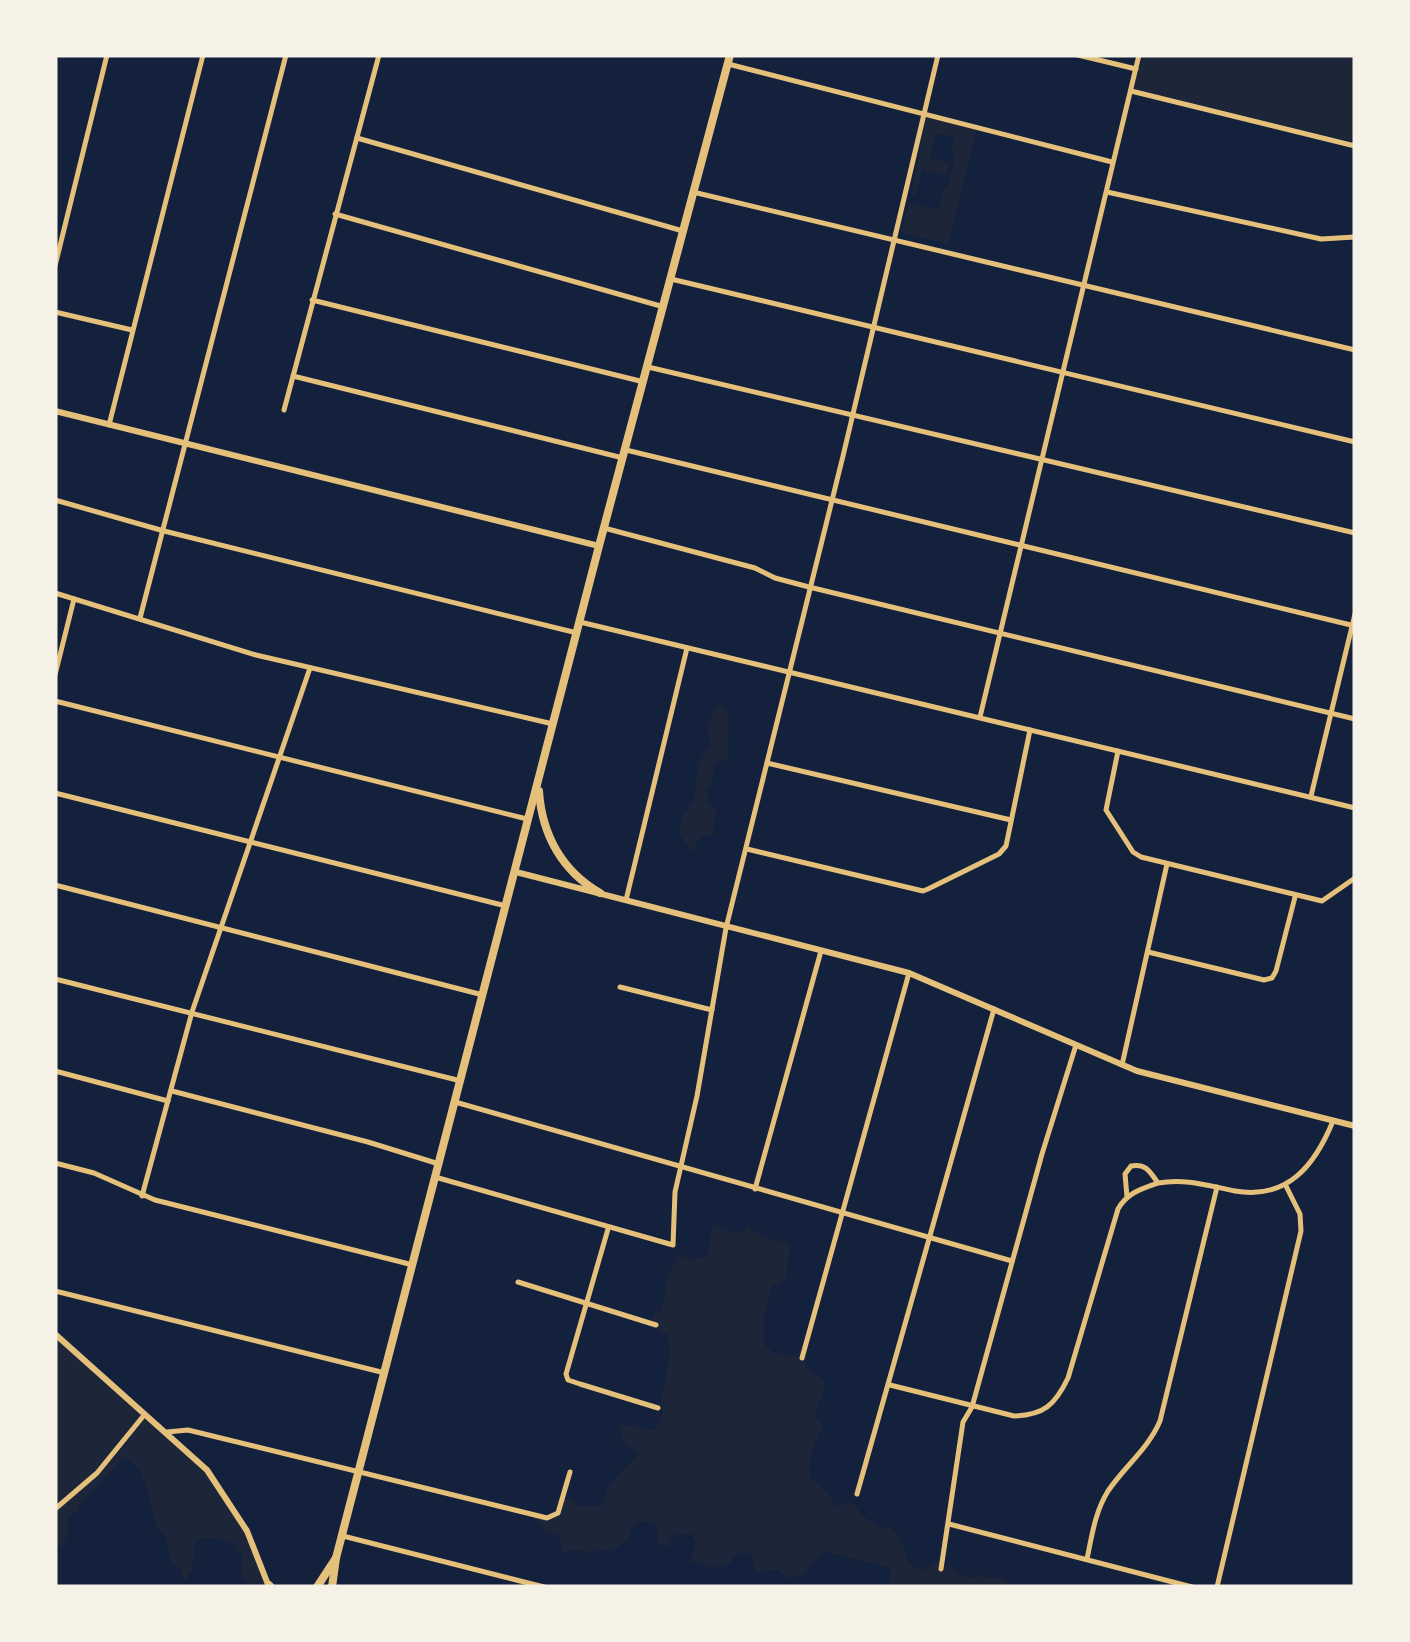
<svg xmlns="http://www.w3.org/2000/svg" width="1410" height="1642" font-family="'Noto Serif',serif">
<rect width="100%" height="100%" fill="#14213d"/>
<!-- green -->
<g fill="#1d2539">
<polygon points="1139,55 1355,55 1355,142 1130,91"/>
<polygon points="930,117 976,130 949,244 901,232 909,203 938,210 943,190 947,188 955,155 951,154 955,138 936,134 930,158 949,163 947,175 922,169 915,196 911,195 926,119"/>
<polygon points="717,704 729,710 728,759 714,764 712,783 707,789 709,805 716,808 712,836 700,836 693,852 680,835 681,820 694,799 698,765 711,743 706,728"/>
<path d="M713,1225C729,1229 736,1240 749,1225C756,1237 777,1241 790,1243L786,1280L771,1287L764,1318V1344L774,1354L803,1357L806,1368L826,1382L815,1415L823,1428C814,1440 808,1461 810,1477L831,1497L834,1508L851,1501C861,1514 872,1528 892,1528C909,1542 904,1586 936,1563L941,1566H951L955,1571L970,1578L981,1575L987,1578H1002L1010,1587H890L891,1568L824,1552L803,1575L786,1578L778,1570L755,1572L753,1557C747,1551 741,1552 734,1555L730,1564L711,1568L691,1561L696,1543L691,1534L674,1535L669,1545L663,1547L658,1541L656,1525L643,1521L630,1528L629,1539L611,1551L597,1548L589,1554L580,1550L562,1552L559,1535L544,1530L534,1518V1515L553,1518L564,1499H571L576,1505L600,1507L609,1486L639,1453L622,1441L620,1424L654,1430C670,1408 658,1410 662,1392C668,1371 671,1356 668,1335L656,1329L652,1322L654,1315L661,1310L665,1296V1283L679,1254L690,1260L707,1256Z"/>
<path d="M55,1334L200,1462L237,1512L267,1587H255L242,1579V1553L237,1550L235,1543L214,1538L196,1539L192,1570L185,1581L183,1580L180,1568L172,1562L165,1533L158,1530C149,1508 149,1471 127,1458L122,1459L80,1504L78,1512L67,1516L69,1532L62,1546H59L55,1541Z"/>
</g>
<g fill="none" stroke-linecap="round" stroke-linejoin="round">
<!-- minor -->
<g stroke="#e5c07b" stroke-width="5">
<polyline points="1078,55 1136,69"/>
<polyline points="728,64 1112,162"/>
<polyline points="1131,91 1355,146"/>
<polyline points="357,138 683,231"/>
<polyline points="693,192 1355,350"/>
<polyline points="1107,192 1321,239 1355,237"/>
<polyline points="335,214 664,307"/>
<polyline points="55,266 107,55"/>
<polyline points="671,279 1355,442"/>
<polyline points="312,300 644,382"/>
<polyline points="55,312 132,330"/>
<polyline points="648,367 1355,533"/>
<polyline points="293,376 623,458"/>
<polyline points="284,410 379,55"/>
<polyline points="109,425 203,55"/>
<polyline points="626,450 1355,626"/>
<polyline points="55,500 164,531 577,633"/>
<polyline points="604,528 755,568 775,578 809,587 1355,719"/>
<polyline points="55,593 256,655 553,724"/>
<polyline points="140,618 286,55"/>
<polyline points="580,622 1355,808"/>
<polyline points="55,675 74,599"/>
<polyline points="55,701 527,819"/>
<polyline points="980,717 1139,55"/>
<polyline points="1118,751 1106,810 1133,852 1141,857 1322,901 1355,878"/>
<polyline points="767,763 1011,820"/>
<polyline points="55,793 506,906"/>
<polyline points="1311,796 1355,614"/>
<polyline points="747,849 923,891 928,889 999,854 1006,846 1030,730"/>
<polyline points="55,885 483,995"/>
<polyline points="626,900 687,648"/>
<polyline points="1148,952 1264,980 1272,978 1276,971 1295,897"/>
<polyline points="55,979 461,1081"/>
<polyline points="620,987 712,1010"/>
<polyline points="1122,1065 1167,864"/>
<polyline points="55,1071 168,1101"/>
<polyline points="172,1091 368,1142 439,1164"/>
<polyline points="455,1102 1012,1261"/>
<polyline points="55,1163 94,1173 155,1200 413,1265"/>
<polyline points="435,1177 673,1245 675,1192 697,1096 726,928 843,456 938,55"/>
<polyline points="755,1189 821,951"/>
<polyline points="142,1196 192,1012 310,668"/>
<path d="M1127,1197L1125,1174L1131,1166C1146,1163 1150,1172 1158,1183C1186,1178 1209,1186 1235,1191C1288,1200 1315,1165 1333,1121"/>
<polyline points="608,1229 566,1374 568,1380 580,1384 658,1408"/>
<polyline points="518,1282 656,1325"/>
<polyline points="55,1291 385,1373"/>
<polyline points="802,1358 909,973"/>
<path d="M890,1385L1014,1416C1044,1415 1055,1405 1068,1378L1118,1209C1127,1193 1141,1189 1158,1183"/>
<polyline points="167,1432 188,1430 547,1518 558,1513 570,1472"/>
<polyline points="857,1494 994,1009"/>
<polyline points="55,1509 97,1473 145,1414"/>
<polyline points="949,1524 1192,1587"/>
<polyline points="343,1536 544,1587"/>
<path d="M1087,1559C1092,1535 1095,1512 1108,1491C1125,1466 1148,1449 1160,1421L1217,1187"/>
<polyline points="941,1569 963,1422 972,1407 1042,1154 1076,1045"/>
<polyline points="1217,1587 1301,1231 1300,1214 1286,1186"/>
</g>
<!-- tertiary -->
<polyline stroke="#e5c07b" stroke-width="6" points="55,411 599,546"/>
<!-- secondary -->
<g stroke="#e5c07b" stroke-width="6">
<polyline points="516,872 909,973 1137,1071 1355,1126"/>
<polyline points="55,1334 207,1470 247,1531 269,1587"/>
</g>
<!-- primary -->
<g stroke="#e5c07b" stroke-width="8">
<path d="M539,791C542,835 562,871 600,893"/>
<polyline points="269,1585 271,1587"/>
<polyline points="317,1587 336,1558"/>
<polyline points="332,1587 336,1558 599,546 730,55"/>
</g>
</g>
<!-- border -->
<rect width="1410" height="1642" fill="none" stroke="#f6f1e7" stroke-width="115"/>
</svg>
